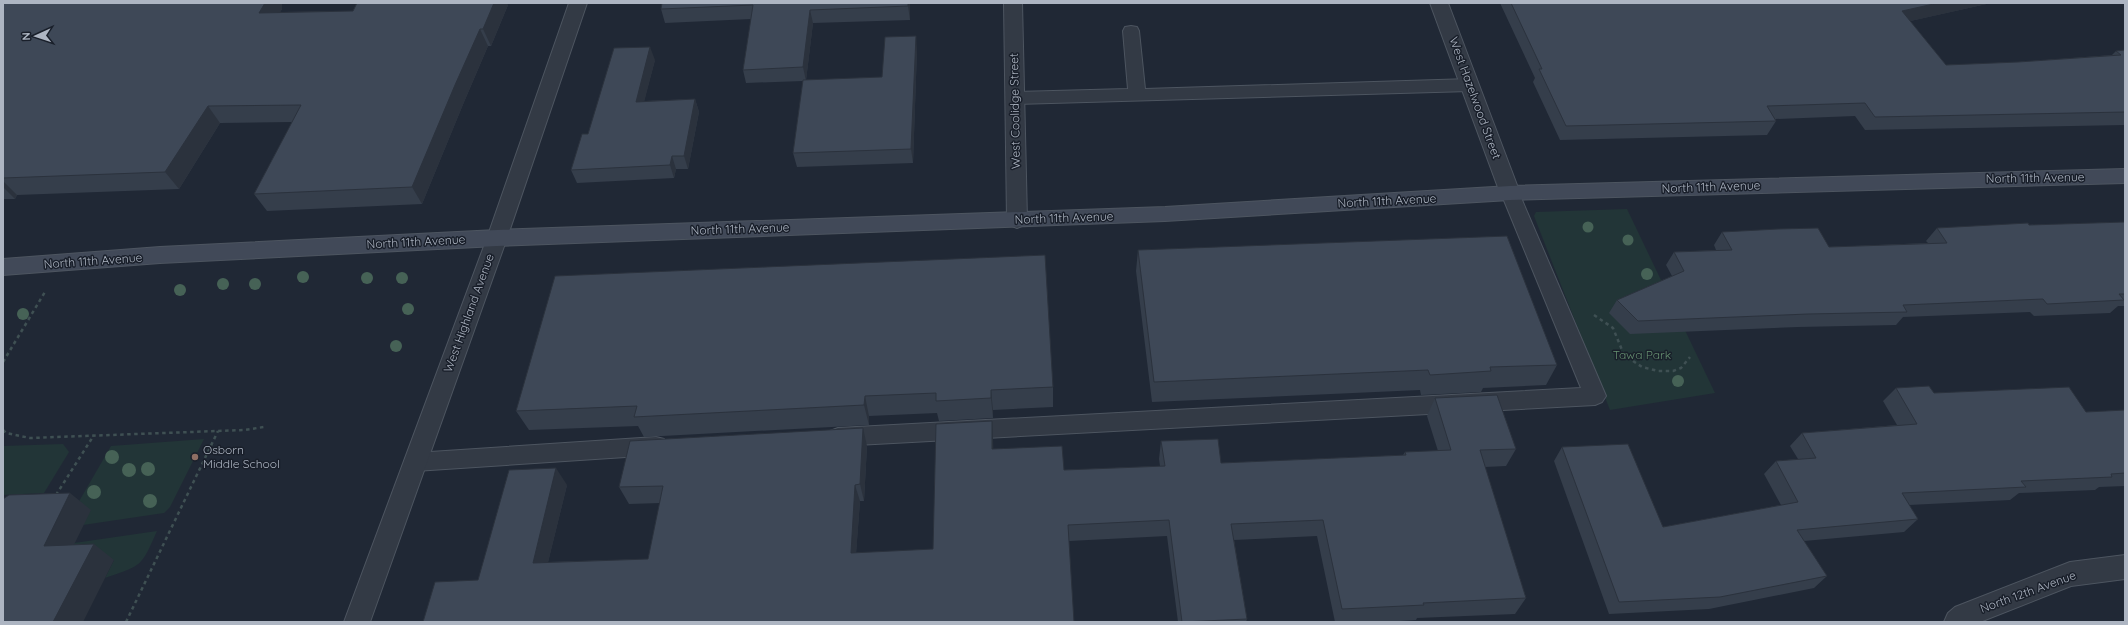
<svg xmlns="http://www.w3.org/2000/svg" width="2128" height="625" font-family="Quicksand,sans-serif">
<rect width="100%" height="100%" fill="#202835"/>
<!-- green -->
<g fill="#223537">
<polygon points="1627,209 1715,393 1610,410 1534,216 1536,212"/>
<polygon points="204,439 170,507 164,513 83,525 90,510 74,510 111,446"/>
<polygon points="63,444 69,452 44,493 3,495 3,446"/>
<path d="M157,531C141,567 143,565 105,578L114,560L65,561L74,543Z"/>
</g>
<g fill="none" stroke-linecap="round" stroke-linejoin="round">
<!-- lane casing -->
<g stroke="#4d5560" stroke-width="2">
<g id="lane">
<polygon points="1131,26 1137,27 1139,31 1145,89 1470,79 1476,81 1478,85 1476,89 1470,91 1015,104 1009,102 1006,98 1009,94 1015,92 1128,89 1123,31 1125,27"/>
<polygon points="1510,186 1516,188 1519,193 1606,396 1602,402 1595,405 838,446 830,443 827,437 830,431 838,428 1581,388 1501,193 1504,188"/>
<polygon points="656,437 664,439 667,446 664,453 656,455 415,471 407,469 404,462 407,455 415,453"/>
</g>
</g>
<!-- street casing -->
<g stroke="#4d5560" stroke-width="2">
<g id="street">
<polygon points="569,3 587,3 507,238 370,622 344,622 487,238"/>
<polygon points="1004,3 1022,3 1027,220 1024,225 1017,228 1010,225 1007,220"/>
<polygon points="1430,3 1448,3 1520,193 1517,198 1510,200 1503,198 1500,193"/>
<polygon points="2125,555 2125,579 2071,586 1980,622 1944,622 1948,613 1955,607 2070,562"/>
</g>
</g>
<!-- secondary casing -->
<g stroke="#4d5560" stroke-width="2">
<polygon id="secondary" points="2125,169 2125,183 1510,200 1165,221 497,246 160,263 3,275 3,259 160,247 497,230 1165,207 1510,186"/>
</g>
<!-- path -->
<g stroke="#3f5053" stroke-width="2.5" stroke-dasharray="3.5 3.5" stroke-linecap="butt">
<polyline points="1594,315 1613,328 1624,355 1642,367 1658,371 1673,371 1681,368 1690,357"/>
<polyline points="3,362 45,292"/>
<polyline points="3,430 6,433 30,438 244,430 264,427"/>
<polyline points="56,495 94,435"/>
<polyline points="126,622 218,431"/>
</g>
<!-- lane -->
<use href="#lane" fill="#333a45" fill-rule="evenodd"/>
<!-- street -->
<use href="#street" fill="#333a45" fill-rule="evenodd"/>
<!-- secondary -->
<use href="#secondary" fill="#414958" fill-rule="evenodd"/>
</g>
<!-- trees -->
<g fill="#466256">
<circle cx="1588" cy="227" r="5.5"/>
<circle cx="1628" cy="240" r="5.5"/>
<circle cx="1647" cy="274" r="6"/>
<circle cx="303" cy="277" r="6"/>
<circle cx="367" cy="278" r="6"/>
<circle cx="402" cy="278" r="6"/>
<circle cx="223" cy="284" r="6"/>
<circle cx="255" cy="284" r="6"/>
<circle cx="180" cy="290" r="6"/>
<circle cx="408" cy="309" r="6"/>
<circle cx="23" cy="314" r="6"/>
<circle cx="396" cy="346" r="6"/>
<circle cx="1678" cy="381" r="6"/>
<circle cx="112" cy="457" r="7"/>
<circle cx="148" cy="469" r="7"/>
<circle cx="129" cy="470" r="7"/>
<circle cx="94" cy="492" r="7"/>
<circle cx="150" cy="501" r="7"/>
</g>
<!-- wall -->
<g fill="#353e4b">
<polygon points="3,3 282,3 282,9 280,12 353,11 508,5 491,46 488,46 464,102 422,204 267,211 254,194 292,122 220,123 179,189 17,195 15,199 3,199"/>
<polygon points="662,3 910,3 910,20 813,23 806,80 882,77 917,50 913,163 797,167 793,153 803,81 746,83 743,70 751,19 665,23 661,9"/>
<polygon points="1500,3 1991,3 1910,21 1946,65 2018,62 2112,55 2116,51 2125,50 2125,125 1865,130 1855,116 1775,119 1776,121 1767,135 1560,140 1533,82 1535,78"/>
<polygon points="655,60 644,101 695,99 699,112 688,169 676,169 674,178 577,183 571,170 588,134"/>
<polygon points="2125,222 2125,306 2118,306 2110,313 2034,316 2030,312 1903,317 1896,325 1798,327 1630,334 1609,313 1617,300 1672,276 1666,265 1674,252 1716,250 1714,245 1722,232 1829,247 1928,243 1926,241 1937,228 2029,225"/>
<polygon points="1138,250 1557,365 1546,385 1483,388 1481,392 1421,395 1420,390 1152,402 1136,271"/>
<polygon points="1053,387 1053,407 993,410 993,418 939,421 937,413 869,416 869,425 644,437 638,426 529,430 516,411"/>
<polygon points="1896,388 1934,393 2086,412 2125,410 2125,486 2099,487 2095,490 2019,493 2010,500 1909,505 1918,519 1904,532 1804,541 1827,576 1814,588 1709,609 1609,614 1554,461 1562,447 1663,527 1781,505 1764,474 1776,461 1798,459 1790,446 1802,433 1897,425 1883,401"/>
<polygon points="1435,398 1516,449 1506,466 1485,467 1526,598 1515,614 1417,618 1416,620 1384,622 1335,622 1317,536 1234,540 1247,619 1246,622 1178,622 1167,536 1069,541 478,580 567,485 548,562 648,559 660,503 629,504 619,487 867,446 864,501 860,501 856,553 933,549 993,439 993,449 1064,470 1160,466 1159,459 1161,441 1221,463 1403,455 1405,452 1438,451 1427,416"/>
</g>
<!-- shaded-wall -->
<g fill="#2b323d">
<polygon points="265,3 282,3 282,9 270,30 259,13"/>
<polygon points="494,3 507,3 508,5 491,46 483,29"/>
<polygon points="908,3 910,3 910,20 908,6"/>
<polygon points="1938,3 1991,3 1893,25 1902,11"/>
<polygon points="810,10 813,23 806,81 803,67"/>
<polygon points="480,29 488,46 464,102 422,204 412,187 455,85"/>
<polygon points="916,36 917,50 913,163 911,149"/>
<polygon points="650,47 655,60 641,114 636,102"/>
<polygon points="695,99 699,112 688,169 684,156"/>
<polygon points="208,106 220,123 179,189 165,172"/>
<polygon points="672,156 676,169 674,178 670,165"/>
<polygon points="3,181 17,195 15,199 3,187"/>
<polygon points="991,390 993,410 993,418 991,398"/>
<polygon points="865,396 869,416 869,425 864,405"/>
<polygon points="992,421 993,439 994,467 992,449"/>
<polygon points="863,428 867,446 864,501 860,484"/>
<polygon points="556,468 567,485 544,579 533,563"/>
<polygon points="855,485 860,501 855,569 851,553"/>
<polygon points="70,493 91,510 66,561 44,546"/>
<polygon points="94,544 114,560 83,622 53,622"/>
</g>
<!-- building -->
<g fill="#3e4857" stroke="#2b323d">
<polygon points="3,3 265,3 259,13 353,11 357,3 494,3 483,29 480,29 455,85 412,187 254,194 301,105 208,106 165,172 3,178"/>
<polygon points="662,3 908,3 908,6 810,10 803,67 743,70 753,5 661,9"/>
<polygon points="1511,3 1938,3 1902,11 1946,65 2018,62 2121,55 2116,51 2125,50 2125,112 1875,117 1865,103 1767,106 1776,121 1566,126 1539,69 1542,69"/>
<polygon points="916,36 911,149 793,153 803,80 882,77 885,37"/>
<polygon points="650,47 636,102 695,99 684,156 672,156 670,165 571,170 582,134 588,134 614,48"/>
<polygon points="2125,222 2125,294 2119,294 2124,300 2047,304 2043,299 1903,305 1907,312 1808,314 1638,321 1617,300 1684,271 1674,252 1732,250 1722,232 1778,229 1818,228 1829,247 1947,243 1937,228 2028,223 2029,225"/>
<polygon points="1507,236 1557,365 1490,367 1491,371 1430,375 1428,370 1154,382 1138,250"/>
<polygon points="1045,255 1053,387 991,390 991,398 936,401 936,393 865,396 864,405 634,417 637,406 516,411 555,276"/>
<polygon points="1929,386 1934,393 2069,387 2086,412 2125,410 2125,473 2111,474 2112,477 2021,481 2026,487 1902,493 1918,519 1797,530 1827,576 1720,597 1619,602 1562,447 1628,444 1663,527 1798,502 1776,461 1816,458 1802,433 1917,424 1896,388"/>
<polygon points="1497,395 1516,449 1480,450 1526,598 1423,603 1424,605 1342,609 1323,520 1231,524 1247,619 1182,622 1169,520 1068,525 1074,622 423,622 435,582 478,580 509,470 556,468 533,563 648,559 663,486 619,487 630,441 863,428 860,484 855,485 851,553 933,549 936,424 992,421 992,449 1062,446 1064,470 1165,466 1161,441 1218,439 1221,463 1406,455 1405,452 1451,450 1435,398"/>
<polygon points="70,493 44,546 94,544 53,622 3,622 3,499 9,495"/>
</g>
<!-- markers -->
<circle fill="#8d6e63" stroke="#191f2a" stroke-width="1.5" cx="195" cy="457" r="4"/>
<g text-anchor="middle" stroke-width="3" stroke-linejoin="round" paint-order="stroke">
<!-- street labels -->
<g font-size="12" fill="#adb5c2" stroke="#191f2a">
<text transform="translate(1475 98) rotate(70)" y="4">West Hazelwood Street</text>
<text transform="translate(1015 111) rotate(-91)" y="4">West Coolidge Street</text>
<text transform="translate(2035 178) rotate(-1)" y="4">North 11th Avenue</text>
<text transform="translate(1711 187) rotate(-2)" y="4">North 11th Avenue</text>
<text transform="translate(1387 201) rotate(-3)" y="4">North 11th Avenue</text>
<text transform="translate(1064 218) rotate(-2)" y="4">North 11th Avenue</text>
<text transform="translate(740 229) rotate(-2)" y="4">North 11th Avenue</text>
<text transform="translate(416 242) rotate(-3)" y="4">North 11th Avenue</text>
<text transform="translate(93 261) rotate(-4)" y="4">North 11th Avenue</text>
<text transform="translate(469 313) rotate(-70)" y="4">West Highland Avenue</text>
<text transform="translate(2028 592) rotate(-20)" y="4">North 12th Avenue</text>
</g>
<!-- park labels -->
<g font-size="12" fill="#669171" stroke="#191f2a">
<text x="1642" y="359">Tawa Park</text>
</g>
<!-- poi labels -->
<g font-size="12" fill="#adb5c2" stroke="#191f2a" text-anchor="start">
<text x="203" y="454">Osborn<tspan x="203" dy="14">Middle School</tspan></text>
</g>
</g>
<!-- border -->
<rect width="2128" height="625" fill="none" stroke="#adb5c2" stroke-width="8"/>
<!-- north arrow -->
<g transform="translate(36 36) rotate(267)" stroke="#191f2a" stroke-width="3" paint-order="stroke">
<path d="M0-3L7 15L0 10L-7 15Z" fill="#adb5c2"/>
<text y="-6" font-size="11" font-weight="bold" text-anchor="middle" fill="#adb5c2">N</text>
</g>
</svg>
